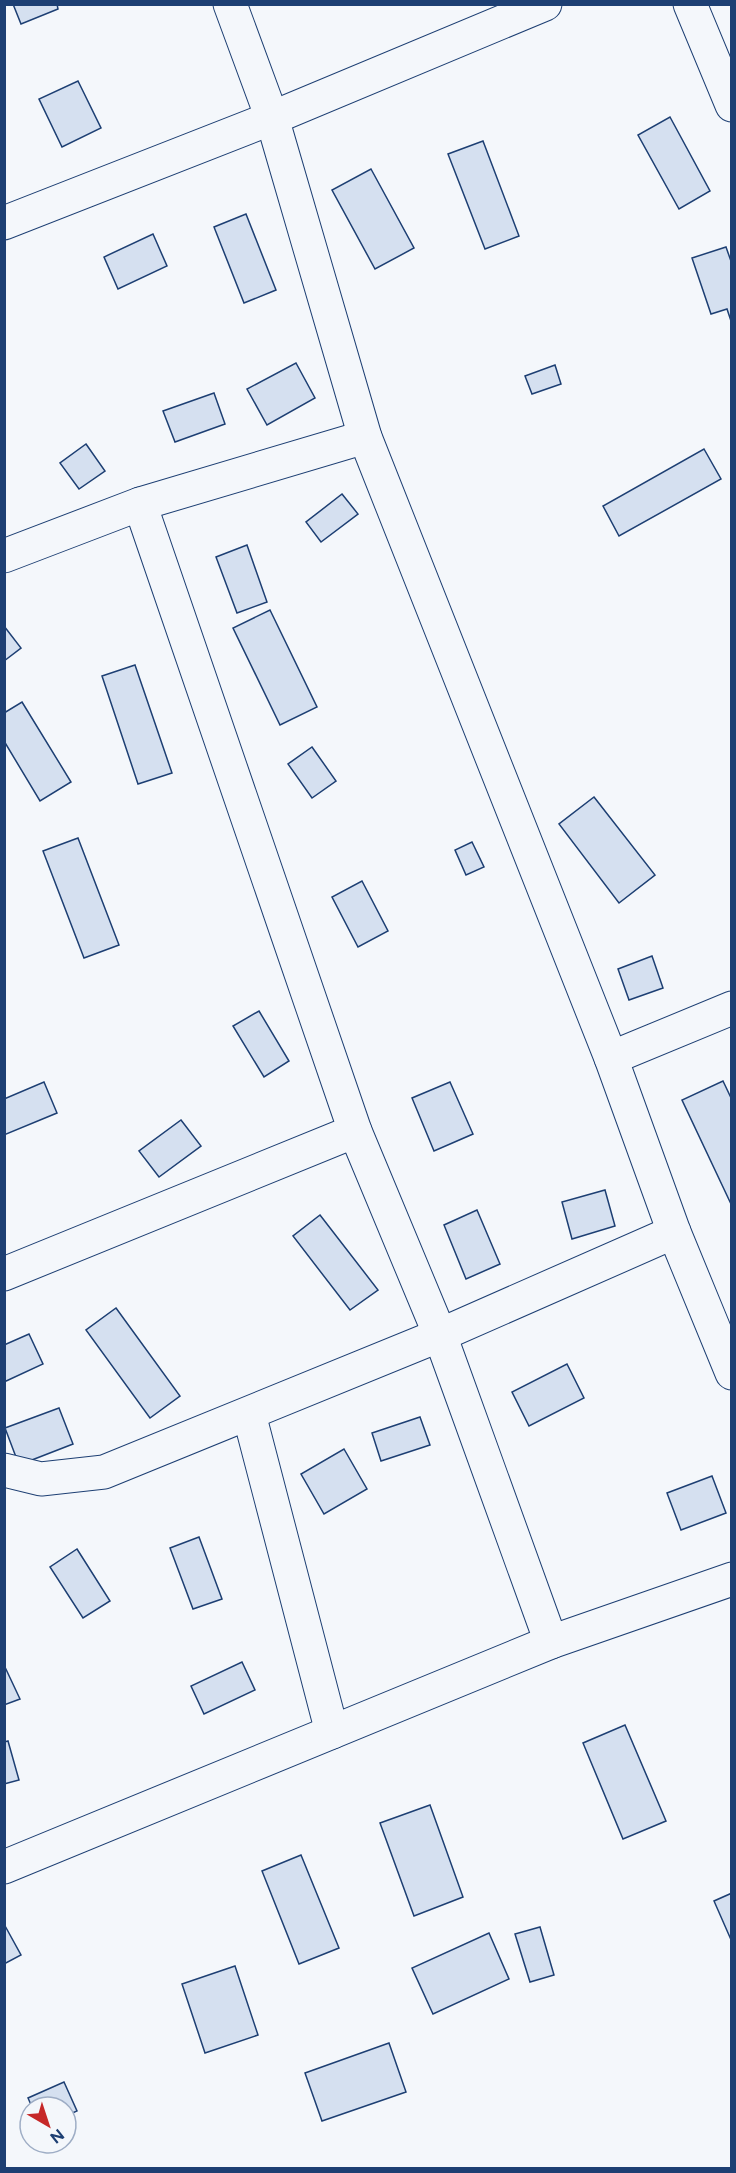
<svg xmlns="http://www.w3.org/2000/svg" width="736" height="2173" font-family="Figtree,sans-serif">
<rect width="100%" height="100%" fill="#f4f7fb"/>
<!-- building -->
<g fill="#d5e0f0" stroke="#1d3f73" stroke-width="1.5">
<polygon points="13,4 57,4 58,9 21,24"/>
<polygon points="78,81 101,128 62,147 39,99"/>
<polygon points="670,117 710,191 679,209 638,135"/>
<polygon points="483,141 519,236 485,249 448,154"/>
<polygon points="371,169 414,248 375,269 332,190"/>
<polygon points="246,214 276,290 244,303 214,227"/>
<polygon points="153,234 167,266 118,289 104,257"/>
<polygon points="726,247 732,264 732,324 727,309 711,314 692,258"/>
<polygon points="296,363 315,398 267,425 247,389"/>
<polygon points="555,365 561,384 532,394 525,376"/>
<polygon points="214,393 225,424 175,442 163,411"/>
<polygon points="86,444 105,471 79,489 60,463"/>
<polygon points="704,449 721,479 619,536 603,506"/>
<polygon points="342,494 358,514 321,542 306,522"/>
<polygon points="247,545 267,602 237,613 216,557"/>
<polygon points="270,610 317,707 280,725 233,628"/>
<polygon points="4,626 21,648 4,661"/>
<polygon points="135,665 172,773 138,784 102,676"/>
<polygon points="22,702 71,782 40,801 4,741 4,713"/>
<polygon points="312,747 336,781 312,798 288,764"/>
<polygon points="594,797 655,875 619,903 559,824"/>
<polygon points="78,838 119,945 84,958 43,851"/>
<polygon points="472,842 484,867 466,875 455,850"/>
<polygon points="362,881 388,931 358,947 332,897"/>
<polygon points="652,956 663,988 629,1000 618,969"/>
<polygon points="259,1011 289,1061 264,1077 233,1026"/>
<polygon points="723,1081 732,1100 731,1204 682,1100"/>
<polygon points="44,1082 57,1113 4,1135 4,1099"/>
<polygon points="450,1082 473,1134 434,1151 412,1098"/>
<polygon points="181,1120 201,1146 159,1177 139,1151"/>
<polygon points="605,1190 615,1226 572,1239 562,1202"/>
<polygon points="477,1210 500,1264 466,1279 444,1225"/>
<polygon points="320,1215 378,1290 350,1310 293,1236"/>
<polygon points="116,1308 180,1396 150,1418 86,1330"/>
<polygon points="29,1334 43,1364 4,1382 4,1345"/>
<polygon points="567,1364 584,1398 529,1426 512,1392"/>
<polygon points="59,1408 73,1444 19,1465 5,1428"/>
<polygon points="420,1417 430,1445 381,1461 372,1433"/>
<polygon points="344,1449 367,1489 324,1514 301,1474"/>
<polygon points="712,1476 726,1513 681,1530 667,1493"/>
<polygon points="199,1537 222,1599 193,1609 170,1548"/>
<polygon points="77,1549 110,1601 83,1618 50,1567"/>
<polygon points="242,1662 255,1690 204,1714 191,1686"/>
<polygon points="4,1665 20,1699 4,1705"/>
<polygon points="625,1725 666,1821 623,1839 583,1743"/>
<polygon points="8,1741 19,1780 4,1784 4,1742"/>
<polygon points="430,1805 463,1897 414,1916 380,1823"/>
<polygon points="301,1855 339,1948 299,1964 262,1871"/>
<polygon points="732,1893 732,1942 714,1901"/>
<polygon points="4,1924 21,1955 4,1964"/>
<polygon points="540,1927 554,1975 530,1982 515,1934"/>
<polygon points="489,1933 509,1979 433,2014 412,1968"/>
<polygon points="235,1966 258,2035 205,2053 182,1984"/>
<polygon points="389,2043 406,2092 322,2121 305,2073"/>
<polygon points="64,2082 77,2111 66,2116 66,2107 32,2107 28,2098"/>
</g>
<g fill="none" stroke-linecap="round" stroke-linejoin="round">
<!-- minor casing -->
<g stroke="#1d3f73" stroke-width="35">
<g id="minor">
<polyline points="230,4 272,118 365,437 611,1058 674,1232 732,1373"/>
<polyline points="690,4 732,105"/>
<polyline points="4,223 272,118 545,4"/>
<polyline points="140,504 355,1131 440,1335 551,1642"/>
<polyline points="4,556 140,504 365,437"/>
<polyline points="611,1058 732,1008"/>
<polyline points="4,1274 355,1131"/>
<polyline points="249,1414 332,1732"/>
<polyline points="4,1470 41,1479 104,1472 440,1335 674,1232"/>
<polyline points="4,1867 551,1642 732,1579"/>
</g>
</g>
<!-- minor -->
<use href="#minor" stroke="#f4f7fb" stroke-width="33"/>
</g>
<!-- border -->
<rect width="736" height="2173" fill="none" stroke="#1d3f73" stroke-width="12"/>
<!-- north arrow -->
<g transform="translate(48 2125) rotate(141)"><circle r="28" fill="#f4f7fb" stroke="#9eadc5" stroke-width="1.5"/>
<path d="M0-4.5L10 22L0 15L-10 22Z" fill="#c62828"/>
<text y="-9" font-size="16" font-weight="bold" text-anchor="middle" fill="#1d3f73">N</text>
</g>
</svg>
